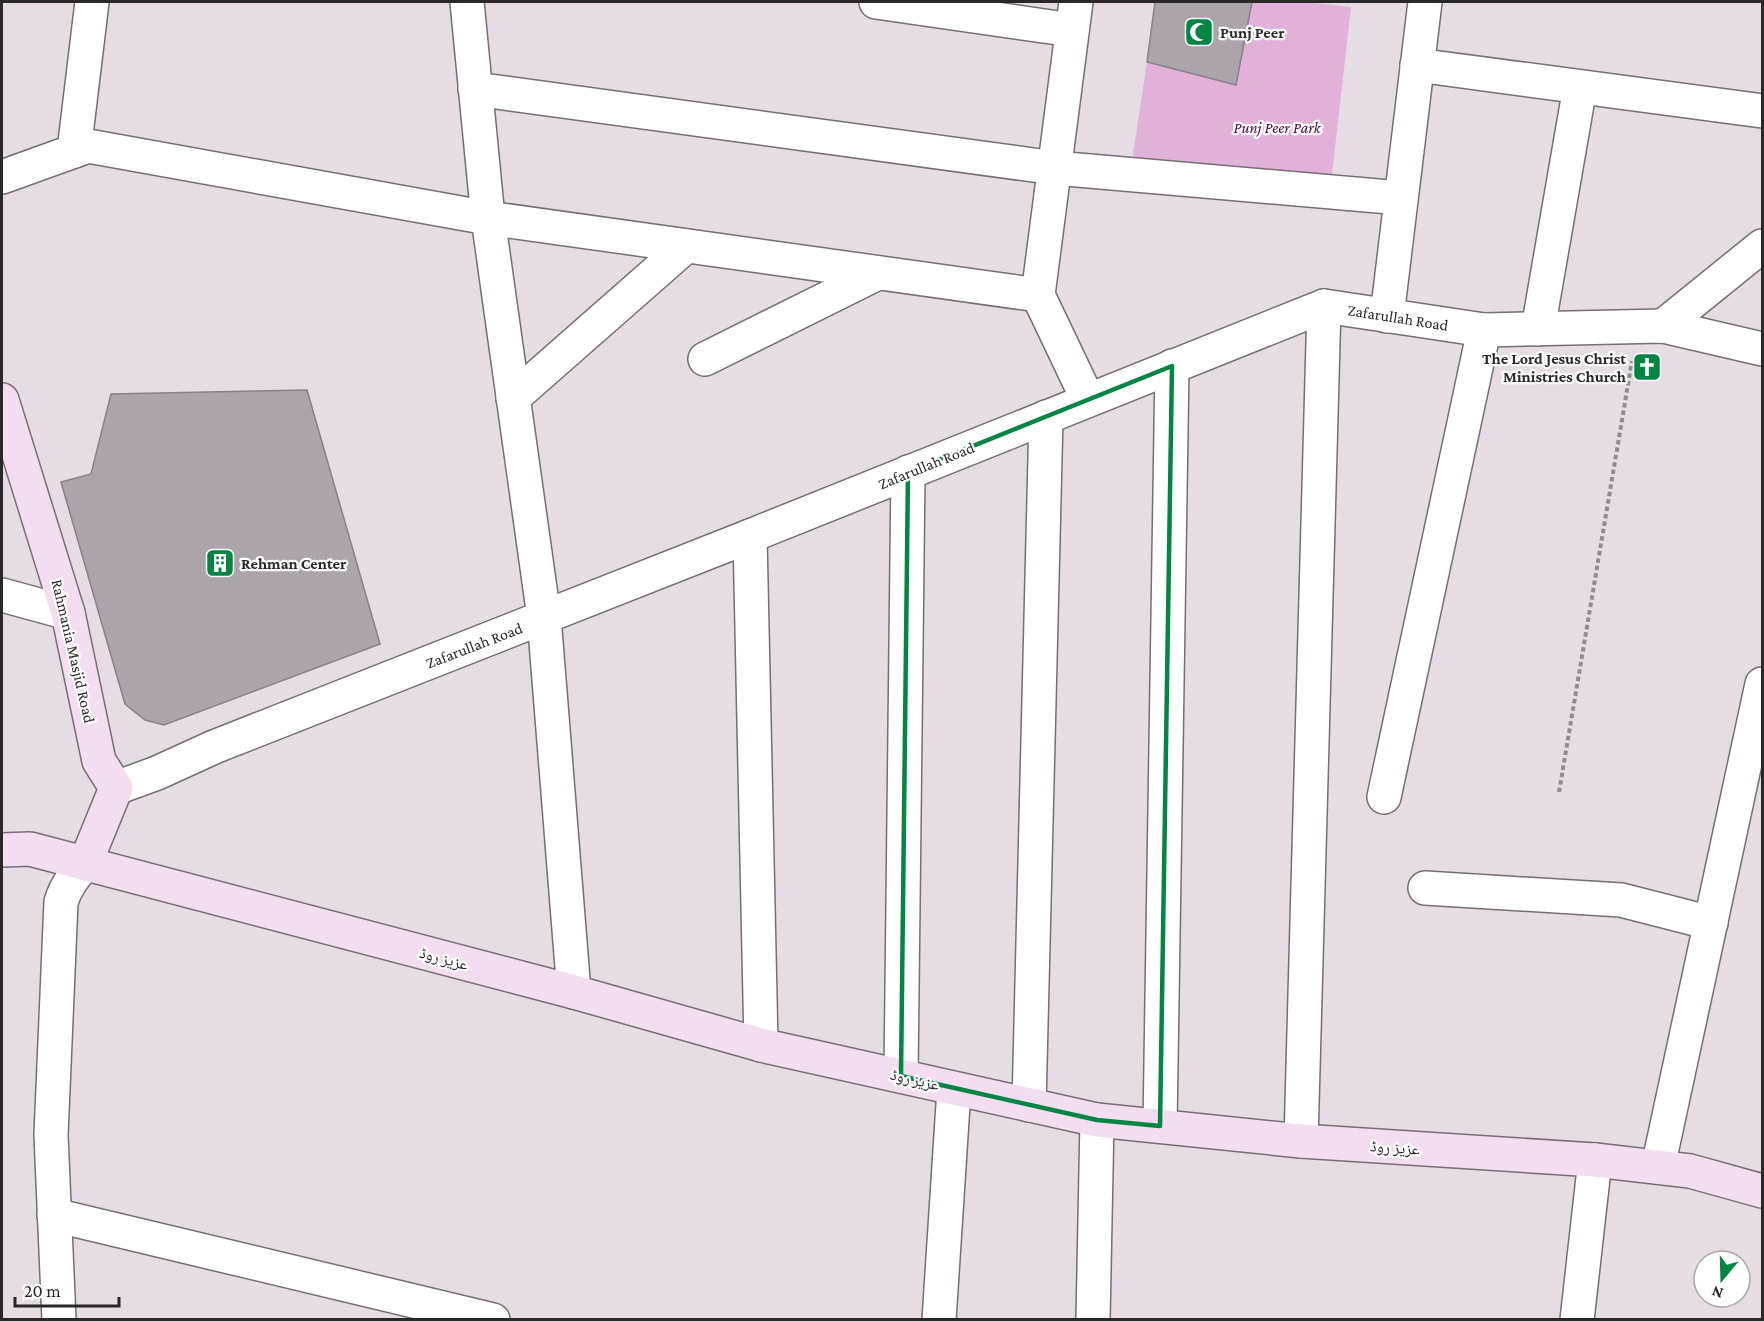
<svg xmlns="http://www.w3.org/2000/svg" width="1764" height="1321" font-family="'Crimson Pro','Noto Naskh Arabic',serif">
<rect width="100%" height="100%" fill="#e5dde3"/>
<!-- green -->
<polygon fill="#e2b1da" points="1252,2 1306,2 1351,7 1330,192 1130,174 1147,62 1236,85"/>
<!-- building -->
<g fill="#aca4ab" stroke="#888187" stroke-width="1.5">
<polygon points="1155,2 1252,2 1236,85 1147,62"/>
<polygon points="307,390 380,644 164,725 145,720 125,704 61,482 91,474 111,394"/>
</g>
<g fill="none" stroke-linecap="round" stroke-linejoin="round">
<!-- minor casing -->
<g stroke="#766e74" stroke-width="36">
<g id="minor">
<polyline points="876,2 1072,30"/>
<polyline points="1076,2 1038,295 1088,400"/>
<polyline points="1417,65 1762,111"/>
<polyline points="475,89 1055,168 1401,198"/>
<polyline points="74,151 92,2"/>
<polyline points="2,177 88,146 488,218 1038,295"/>
<polyline points="1387,316 1425,2"/>
<polyline points="1538,329 1580,87"/>
<polyline points="705,359 878,273"/>
<polyline points="513,398 686,246"/>
<polyline points="750,536 761,1045"/>
<polyline points="2,595 68,613"/>
<polyline points="544,617 574,992"/>
<polyline points="1384,797 1484,330"/>
<polyline points="1425,888 1621,900 1711,923"/>
<polyline points="901,1076 908,472"/>
<polyline points="1029,1105 1046,417"/>
<polyline points="1160,1126 1172,366"/>
<polyline points="1301,1141 1324,306"/>
<polyline points="1658,1167 1762,684"/>
<polyline points="54,1215 493,1320"/>
<polyline points="939,1320 954,1089"/>
<polyline points="1093,1320 1097,1120"/>
</g>
</g>
<!-- tertiary casing -->
<g stroke="#766e74" stroke-width="36">
<g id="tertiary">
<polyline points="467,2 488,218 544,617"/>
<polyline points="1663,326 1762,246"/>
<polyline points="116,788 157,773 214,747 750,536 1324,306 1484,330 1663,326 1762,349"/>
<path d="M59,1320L51,1135L61,902C66,886 74,876 85,864"/>
<polyline points="1577,1320 1595,1160"/>
</g>
</g>
<!-- secondary casing -->
<g stroke="#766e74" stroke-width="36">
<g id="secondary">
<polyline points="2,400 68,613 99,761 116,788 85,864"/>
<polyline points="2,850 30,849 574,992 761,1045 1097,1120 1301,1141 1595,1160 1690,1171 1762,1191"/>
</g>
</g>
<!-- path -->
<polyline stroke="#908b8f" stroke-width="4" stroke-dasharray="4.5 3" stroke-linecap="butt" points="1559,792 1632,361"/>
<!-- minor -->
<use href="#minor" stroke="#fff" stroke-width="33"/>
<!-- tertiary -->
<use href="#tertiary" stroke="#fff" stroke-width="33"/>
<!-- secondary -->
<use href="#secondary" stroke="#f4dcf1" stroke-width="33"/>
</g>
<!-- marked area -->
<path fill="none" stroke="#008642" stroke-width="4.5" stroke-linejoin="round" d="M1172,366L1160,1126L1097,1120L901,1076L908,472Z"/>
<!-- icons -->
<defs>
<g id="mosque-square" transform="scale(1.5)"><rect x="-9" y="-9" width="18" height="18" rx="4" fill="#008642" stroke="#fff"/><path d="M3.5-4.9A6 6 0 1 0 3.5 4.9A5 5 0 1 1 3.5-4.9Z" fill="#fff"/></g>
<g id="church-square" transform="scale(1.5)"><rect x="-9" y="-9" width="18" height="18" rx="4" fill="#008642" stroke="#fff"/><path d="M-1.2-6h2.4v3.5h3.3v2.4h-3.3V6h-2.4V-.1h-3.3v-2.4h3.3Z" fill="#fff"/></g>
<g id="building-square" transform="scale(1.5)"><rect x="-9" y="-9" width="18" height="18" rx="4" fill="#008642" stroke="#fff"/><path d="M-4-6H4V6H1V3H-1V6H-4ZM-2.5-4.3h1.7v1.8h-1.7ZM.8-4.3h1.7v1.8H.8ZM-2.5-1h1.7V.8h-1.7ZM.8-1h1.7V.8H.8Z" fill="#fff"/></g>
</defs>
<g fill-rule="evenodd">
<use href="#mosque-square" x="1199" y="32"/>
<use href="#church-square" x="1647" y="367"/>
<use href="#building-square" x="220" y="563"/>
</g>
<g text-anchor="middle" stroke-width="4.5" stroke-linejoin="round" paint-order="stroke">
<!-- poi labels -->
<g font-size="16" font-weight="bold" fill="#2a2729" stroke="#fff" text-anchor="start">
<text x="1220" y="38">Punj Peer</text>
<text x="1626" y="364" text-anchor="end">The Lord Jesus Christ<tspan x="1626" dy="18">Ministries Church</tspan></text>
<text x="241" y="569">Rehman Center</text>
</g>
<!-- park labels -->
<g font-size="16" font-style="italic" fill="#490744" stroke="#fff">
<text x="1277" y="133">Punj Peer Park</text>
</g>
<!-- street labels -->
<g font-size="16" fill="#2a2729" stroke="#fff">
<text transform="translate(1398 317) rotate(9)" y="6">Zafarullah Road</text>
<text transform="translate(926 465) rotate(-22)" y="6">Zafarullah Road</text>
<text transform="translate(474 645) rotate(-21)" y="6">Zafarullah Road</text>
<text transform="translate(74 651) rotate(77)" y="6">Rahmania Masjid Road</text>
<text transform="translate(444 958) rotate(15)" y="6">عزیز روڈ</text>
<text transform="translate(915 1079) rotate(13)" y="6">عزیز روڈ</text>
<text transform="translate(1395 1147) rotate(4)" y="6">عزیز روڈ</text>
</g>
</g>
<!-- border -->
<rect width="1764" height="1321" fill="none" stroke="#2a2729" stroke-width="6"/>
<!-- north arrow -->
<g transform="translate(1722 1279) rotate(199)"><circle r="28" fill="#ffffff" stroke="#aaa9a9" stroke-width="1.5"/>
<path d="M0-4.5L10 22L0 15L-10 22Z" fill="#008642"/>
<text y="-9" font-size="16" font-weight="bold" text-anchor="middle" fill="#2a2729">N</text>
</g>
<!-- scale -->
<path d="M15 1297v9h104v-9" fill="none" stroke="#2a2729" stroke-width="3"/>
<text x="24" y="1297" font-size="18" fill="#2a2729" stroke="#ffffff" stroke-width="4.5" paint-order="stroke">20 m</text>
</svg>
